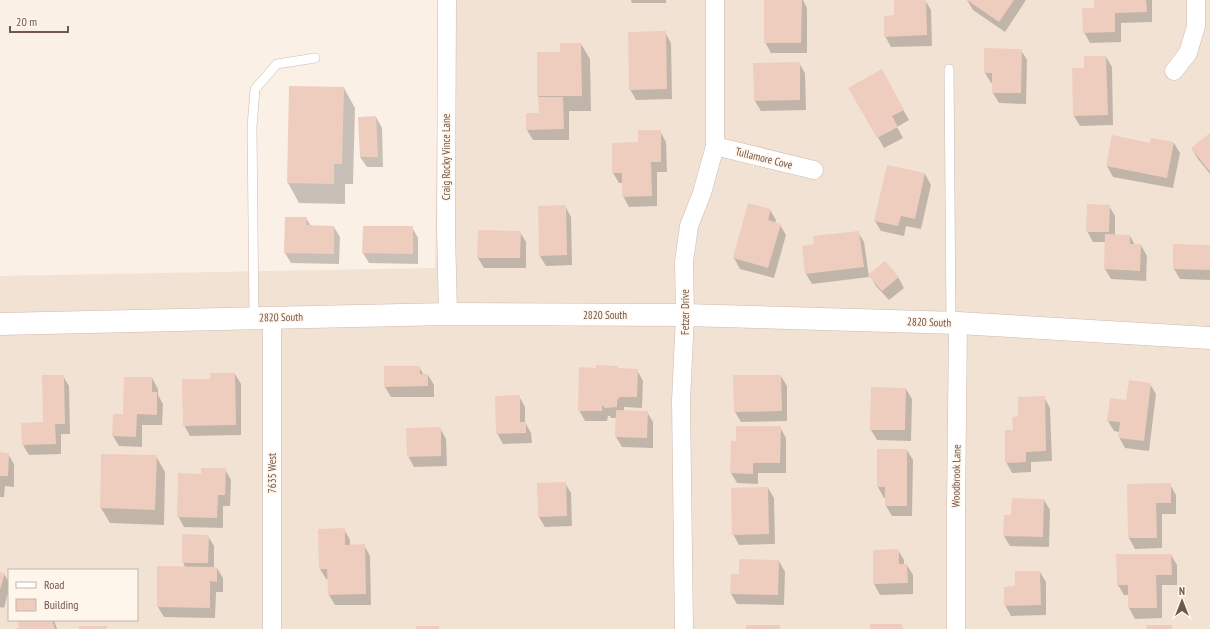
<svg xmlns="http://www.w3.org/2000/svg" width="1210" height="629" font-family="'PT Sans Narrow',sans-serif">
<rect width="100%" height="100%" fill="#fbf0e5"/>
<!-- residential -->
<path fill="#f2e2d4" fill-rule="evenodd" d="M439,0H1210V629H0V276L435,268ZM9,570H137V620H9Z"/>
<!-- shadow -->
<g fill="#0003">
<polygon points="631,0 666,0 666,3 632,3"/>
<polygon points="765,0 803,0 807,8 807,53 771,53 765,42"/>
<polygon points="925,0 931,10 932,46 891,47 885,36 895,16"/>
<polygon points="967,0 1026,0 1005,32 973,10"/>
<polygon points="1095,0 1152,0 1152,22 1121,23 1121,42 1090,43 1084,32 1095,9"/>
<polygon points="665,32 671,43 672,99 636,100 630,89"/>
<polygon points="581,44 590,59 591,111 569,111 569,140 533,140 527,130 540,114 539,98 538,96 561,53"/>
<polygon points="1021,50 1027,60 1026,104 999,103 993,93 993,83 991,83 985,73"/>
<polygon points="1106,57 1112,67 1113,125 1080,126 1074,116 1085,69"/>
<polygon points="799,63 805,73 806,110 761,111 755,101"/>
<polygon points="881,71 909,120 897,127 903,138 884,148 850,88"/>
<polygon points="344,88 355,108 353,184 345,184 345,204 299,203 288,183"/>
<polygon points="376,117 382,128 383,167 367,167 360,157"/>
<polygon points="660,131 666,142 667,172 657,172 657,206 629,207 623,196 623,183 619,183 613,173 639,143"/>
<polygon points="1210,135 1210,174 1198,159 1192,149"/>
<polygon points="1113,136 1151,144 1174,143 1180,153 1173,188 1113,177 1107,166"/>
<polygon points="925,174 931,185 921,229 906,226 904,236 881,231 875,221"/>
<polygon points="565,206 571,217 572,265 546,266 540,256"/>
<polygon points="1109,206 1115,216 1115,236 1130,236 1135,245 1141,245 1147,256 1146,281 1111,279 1105,269 1106,242 1093,242 1087,231"/>
<polygon points="770,210 776,220 775,223 780,225 786,235 774,278 740,269 734,258"/>
<polygon points="306,218 311,226 334,227 340,237 339,264 291,263 285,253"/>
<polygon points="412,227 418,238 418,264 369,263 363,253"/>
<polygon points="520,232 526,242 526,268 484,268 478,258"/>
<polygon points="858,232 864,242 869,277 812,284 806,274 815,245"/>
<polygon points="1210,246 1210,280 1180,279 1174,269"/>
<polygon points="870,275 898,277 904,288 889,300 876,286"/>
<polygon points="419,367 424,375 428,375 434,385 434,397 391,397 385,387"/>
<polygon points="618,367 619,370 637,370 643,381 642,408 624,407 624,411 647,412 653,422 653,448 622,447 616,437 617,418 611,418 610,416 608,416 607,421 585,421 579,410 597,369"/>
<polygon points="235,374 241,384 241,435 190,436 184,425 211,380"/>
<polygon points="63,376 69,386 70,434 61,434 61,454 29,455 23,445 22,424 44,423"/>
<polygon points="781,376 787,386 787,421 741,422 735,412"/>
<polygon points="152,378 158,389 158,395 163,404 162,425 142,425 142,447 119,446 113,436 124,415"/>
<polygon points="1150,384 1156,394 1149,451 1125,448 1119,437 1119,432 1114,431 1108,421 1127,401"/>
<polygon points="906,389 912,399 911,441 877,440 871,430"/>
<polygon points="519,396 525,407 525,422 531,433 532,443 503,444 497,433"/>
<polygon points="1044,397 1050,408 1052,461 1031,462 1031,472 1012,473 1006,462 1014,430 1019,417"/>
<polygon points="780,427 786,438 786,473 758,473 758,484 737,483 731,473 737,442"/>
<polygon points="440,428 446,439 447,466 414,467 408,456"/>
<polygon points="878,450 907,450 913,460 912,516 892,516 886,506 886,498 884,498 878,487"/>
<polygon points="0,453 8,454 14,464 14,487 5,486 4,497 0,497"/>
<polygon points="156,456 165,472 164,525 110,523 101,508"/>
<polygon points="225,469 231,480 230,506 223,506 223,528 184,527 178,516 202,475"/>
<polygon points="565,483 571,493 572,526 545,527 539,517"/>
<polygon points="1170,484 1176,495 1176,514 1162,514 1162,548 1135,549 1129,538 1128,485"/>
<polygon points="768,488 774,498 775,544 739,545 733,534"/>
<polygon points="1044,500 1050,510 1049,547 1010,546 1004,536 1012,516"/>
<polygon points="344,529 350,540 350,545 364,545 370,556 371,605 335,605 329,595 328,579 326,579 320,569 319,530"/>
<polygon points="208,536 214,546 214,568 217,568 223,578 223,592 216,592 215,618 164,617 158,607 185,567 183,562"/>
<polygon points="898,550 904,560 904,565 907,565 913,575 913,594 880,595 874,584 874,551"/>
<polygon points="1117,555 1171,555 1177,565 1177,585 1162,585 1162,618 1135,619 1129,608 1129,595 1124,595 1118,585"/>
<polygon points="779,561 785,572 784,605 737,604 731,594 740,575"/>
<polygon points="1040,572 1046,582 1046,615 1011,616 1005,605 1016,587"/>
<polygon points="0,573 4,574 9,582 9,589 4,608 0,607"/>
<polygon points="18,620 54,620 57,629 17,629 20,628"/>
</g>
<!-- building -->
<g fill="#efcdbe">
<polygon points="764,0 802,0 801,43 764,43"/>
<polygon points="894,0 926,0 927,35 884,37 884,16 894,15"/>
<polygon points="967,0 1014,0 999,22"/>
<polygon points="1094,0 1146,0 1147,12 1115,13 1115,32 1083,33 1082,8 1094,8"/>
<polygon points="666,31 667,89 629,90 628,32"/>
<polygon points="560,43 581,43 582,96 537,96 537,52 560,52"/>
<polygon points="984,48 1022,49 1021,93 992,93 992,73 984,73"/>
<polygon points="1084,56 1106,56 1108,115 1073,116 1072,68 1084,68"/>
<polygon points="800,62 800,100 754,101 753,63"/>
<polygon points="882,69 904,110 892,116 898,127 877,138 848,88"/>
<polygon points="289,86 344,87 342,164 334,164 334,184 287,183"/>
<polygon points="538,97 563,97 564,129 526,130 526,113 539,113"/>
<polygon points="376,116 378,157 360,157 358,117"/>
<polygon points="638,130 661,130 661,162 651,162 652,196 622,197 622,173 612,173 612,143 638,142"/>
<polygon points="1210,133 1210,172 1191,148"/>
<polygon points="1112,135 1150,143 1151,138 1174,142 1167,178 1106,166"/>
<polygon points="887,165 925,173 915,219 901,216 898,226 874,221"/>
<polygon points="748,203 771,209 768,220 781,224 768,268 733,258"/>
<polygon points="1087,204 1110,205 1109,232 1086,232"/>
<polygon points="566,205 567,255 539,256 538,206"/>
<polygon points="285,217 307,217 306,225 334,226 334,254 284,253"/>
<polygon points="363,226 413,226 413,254 362,253"/>
<polygon points="478,230 521,231 520,258 477,258"/>
<polygon points="859,231 864,267 805,274 802,246 814,244 813,236"/>
<polygon points="1105,234 1130,235 1130,244 1141,244 1140,271 1104,269"/>
<polygon points="1173,244 1210,245 1210,270 1173,269"/>
<polygon points="885,261 899,277 882,291 868,275"/>
<polygon points="596,365 618,366 618,368 638,369 637,397 619,397 619,399 617,399 617,407 604,408 604,406 602,406 602,411 578,411 579,367 596,368"/>
<polygon points="384,366 420,366 420,374 428,374 428,386 384,387"/>
<polygon points="210,373 235,373 236,425 183,426 182,379 210,379"/>
<polygon points="42,375 64,375 65,424 55,424 56,444 22,445 21,423 43,422"/>
<polygon points="733,375 781,375 782,411 734,412"/>
<polygon points="124,377 152,377 152,392 157,392 157,415 137,414 136,437 112,436 113,414 123,414"/>
<polygon points="1129,380 1151,383 1144,441 1118,438 1120,422 1107,421 1110,398 1126,400"/>
<polygon points="871,387 906,388 905,430 870,430"/>
<polygon points="520,395 520,422 526,422 526,433 496,434 495,396"/>
<polygon points="1045,396 1046,451 1026,452 1026,462 1005,463 1005,430 1013,430 1012,417 1018,416 1018,397"/>
<polygon points="616,410 648,411 647,438 615,437"/>
<polygon points="736,426 781,426 780,463 753,463 753,474 730,473 731,441 736,441"/>
<polygon points="441,427 441,456 407,457 406,428"/>
<polygon points="877,449 907,449 907,506 885,506 885,487 877,487"/>
<polygon points="0,452 9,453 8,476 0,476"/>
<polygon points="101,454 157,455 155,510 100,508"/>
<polygon points="201,468 226,468 225,495 218,495 217,518 177,517 178,473 201,474"/>
<polygon points="566,482 567,516 538,517 537,483"/>
<polygon points="1171,483 1171,503 1156,503 1157,538 1128,538 1127,484"/>
<polygon points="768,487 769,534 732,535 731,488"/>
<polygon points="1012,498 1044,499 1043,537 1003,536 1004,515 1011,515"/>
<polygon points="345,528 345,545 365,544 366,594 328,595 327,569 319,569 318,529"/>
<polygon points="182,534 209,535 208,563 182,563"/>
<polygon points="899,549 899,564 907,564 908,583 873,584 873,550"/>
<polygon points="1116,554 1171,554 1172,575 1156,575 1157,608 1128,608 1128,585 1117,585"/>
<polygon points="739,559 779,560 778,595 730,594 731,574 739,574"/>
<polygon points="157,566 217,567 217,582 210,581 210,608 157,607"/>
<polygon points="1015,571 1040,571 1041,605 1004,606 1004,587 1015,586"/>
<polygon points="0,572 5,573 0,590"/>
<polygon points="17,620 52,620 55,629 15,629 19,627"/>
<polygon points="870,624 902,624 903,629 870,629"/>
<rect x="746" y="625" width="34" height="4"/>
<rect x="1147" y="625" width="25" height="4"/>
<rect x="79" y="626" width="28" height="3"/>
<rect x="416" y="626" width="23" height="3"/>
</g>
<g fill="none" stroke-linecap="round" stroke-linejoin="round">
<!-- lane casing -->
<g stroke="#cebaaf" stroke-width="10">
<g id="lane">
<polyline points="949,69 951,322"/>
<polyline points="254,318 252,127 255,89 277,64 315,58"/>
</g>
</g>
<!-- street casing -->
<g stroke="#cebaaf" stroke-width="19">
<g id="street">
<polyline points="447,0 446,231 448,314"/>
<polyline points="1174,71 1188,53 1196,26 1196,0"/>
<polyline points="715,146 814,170"/>
<polyline points="272,318 272,629"/>
<polyline points="684,629 681,401 685,315 684,262 689,226 702,193 715,146 715,0"/>
<polyline points="956,629 956,510 958,323"/>
</g>
</g>
<!-- secondary casing -->
<g stroke="#d1b9ac" stroke-width="23">
<polyline id="secondary" points="0,324 448,314 685,315 958,323 1210,338"/>
</g>
<!-- lane -->
<use href="#lane" stroke="#fff" stroke-width="9"/>
<!-- street -->
<use href="#street" stroke="#fff" stroke-width="18"/>
<!-- secondary -->
<use href="#secondary" stroke="#fff" stroke-width="22"/>
</g>
<g text-anchor="middle" stroke-width="3" stroke-linejoin="round" paint-order="stroke">
<!-- street labels -->
<g font-size="11" fill="#73564b" stroke="#fef5eb">
<text transform="translate(446 157) rotate(-90)" y="4">Craig Rocky Vince Lane</text>
<text transform="translate(764 158) rotate(14)" y="4">Tullamore Cove</text>
<text transform="translate(685 312) rotate(-90)" y="4">Fetzer Drive</text>
<text x="605" y="319">2820 South</text>
<text transform="translate(281 317) rotate(-1)" y="4">2820 South</text>
<text transform="translate(929 322) rotate(2)" y="4">2820 South</text>
<text transform="translate(272 473) rotate(-90)" y="4">7635 West</text>
<text transform="translate(956 476) rotate(-89)" y="4">Woodbrook Lane</text>
</g>
</g>
<!-- legend -->
<rect x="8" y="569" width="130" height="52" fill="#fef5eb" stroke="#c6b5ab"/>
<rect x="16" y="582" width="20" height="6" fill="#ffffff" stroke="#c6b5ab"/>
<text x="44" y="589" font-size="12" fill="#73564b">Road</text>
<rect x="16" y="599" width="20" height="12" fill="#efcdbe" stroke="#c6b5ab"/>
<text x="44" y="609" font-size="12" fill="#73564b">Building</text>
<!-- north arrow -->
<g transform="translate(1182 601)" stroke="#fef5eb" stroke-width="3" paint-order="stroke">
<path d="M0-3L7 15L0 10L-7 15Z" fill="#73564b"/>
<text y="-6" font-size="11" font-weight="bold" text-anchor="middle" fill="#73564b">N</text>
</g>
<!-- scale -->
<path d="M10 26v6h58v-6" fill="none" stroke="#73564b" stroke-width="2"/>
<text x="16" y="26" font-size="12" fill="#73564b" stroke="#fef5eb" stroke-width="3" paint-order="stroke">20 m</text>
</svg>
